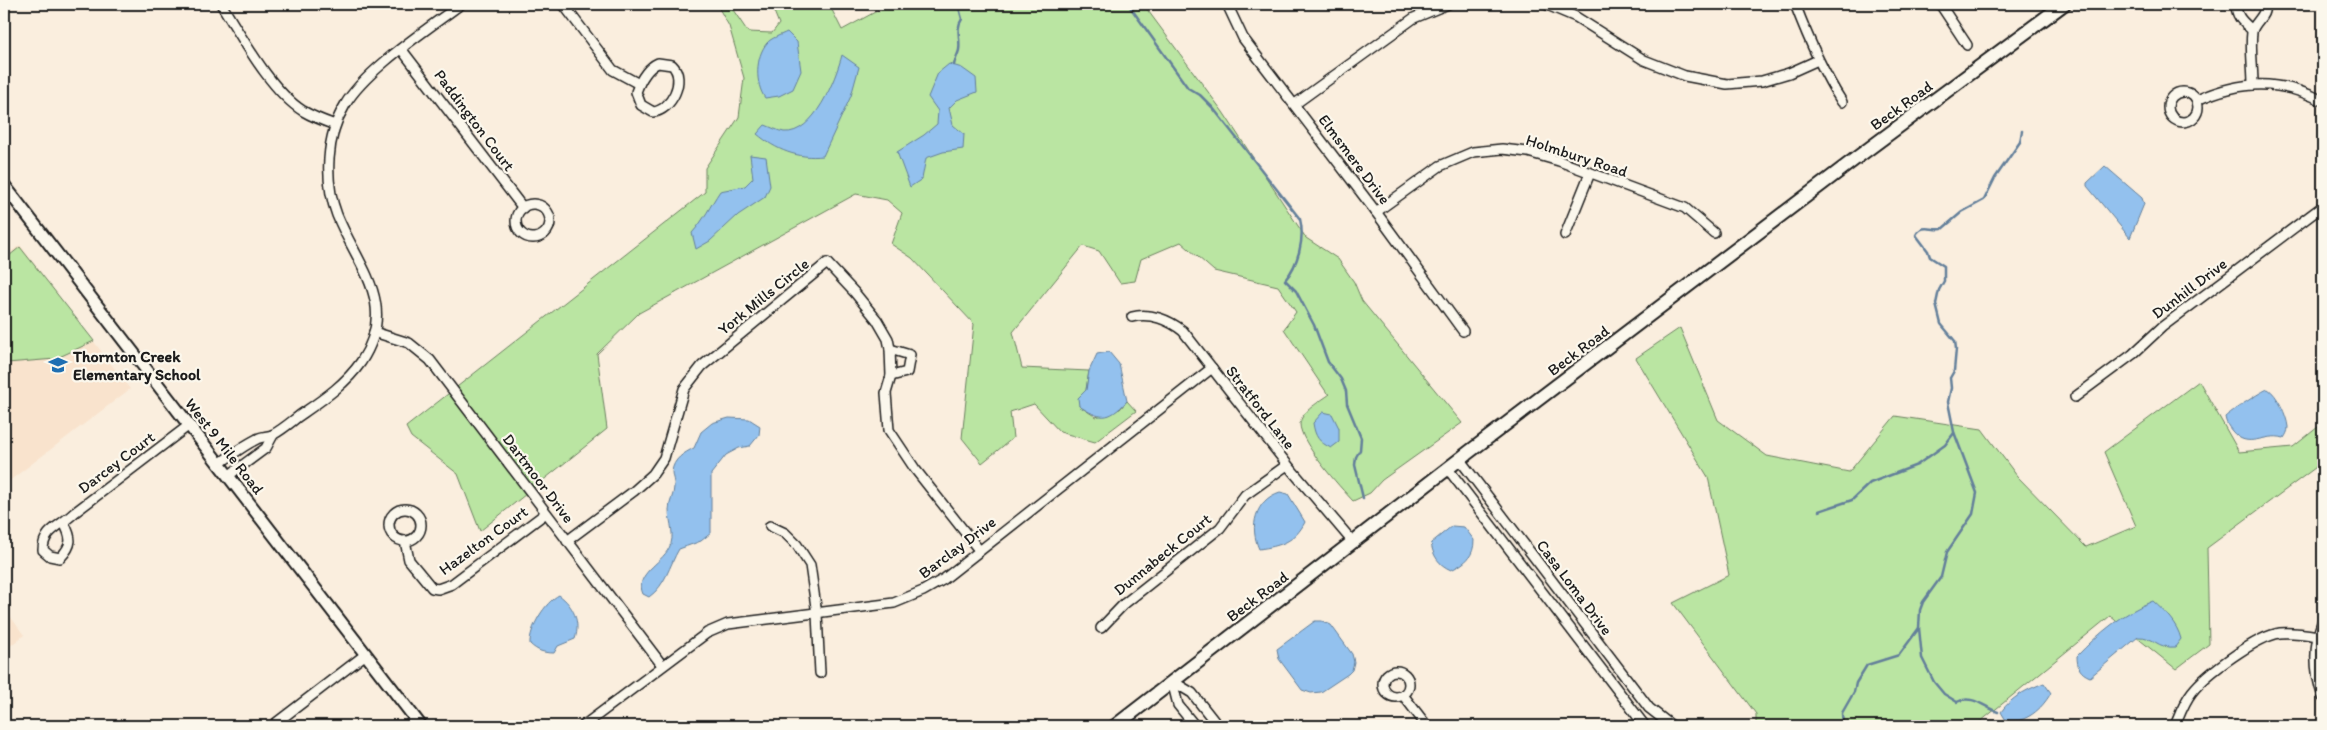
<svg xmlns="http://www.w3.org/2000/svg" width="2327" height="730" font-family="Itim,sans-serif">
<rect width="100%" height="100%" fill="#faeede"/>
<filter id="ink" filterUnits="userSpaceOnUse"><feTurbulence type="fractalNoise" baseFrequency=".02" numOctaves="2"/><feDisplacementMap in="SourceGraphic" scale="10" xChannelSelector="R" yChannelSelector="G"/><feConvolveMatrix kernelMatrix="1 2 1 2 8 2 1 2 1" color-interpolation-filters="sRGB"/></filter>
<g filter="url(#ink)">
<!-- built -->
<g fill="#f9e3cd">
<polygon points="20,245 130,389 4,485 4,257"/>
<polygon points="4,608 24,635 4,651"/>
</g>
<!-- green -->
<g fill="#bae5a2" stroke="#6b805f">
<path d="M719,4H729L748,32L772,33L779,24L771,4H829L842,30L875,12L900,4H1143L1223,112L1306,238L1338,259L1354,282L1362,301L1462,423L1382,480L1370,493L1353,501C1340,487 1300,443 1300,424C1301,411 1321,401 1330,394L1327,393L1284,329L1296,312L1278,286L1214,271L1181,242L1141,259L1135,281L1120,283L1099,251L1083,246L1013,332L1022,368L1089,371L1086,390L1079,406L1096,417L1120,409L1127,401L1136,411L1095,442L1060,432L1034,404L1010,412L1013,438L982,463L962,438L974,324L912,258L891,244L902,213L887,200L856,194L639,313L597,354L607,429L480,531L458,474L411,437L406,427L705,192V168L739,117L744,78L729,26L717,5Z"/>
<polygon points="20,247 94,341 55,359 7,363 4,365 4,260"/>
<polygon points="1680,328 1718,420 1767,456 1849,472 1895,416 1982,429 2017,476 2086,547 2136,526 2104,452 2199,381 2239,452 2293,447 2323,423 2323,462 2207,548 2209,644 2176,669 2110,616 1975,726 1756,726 1756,714 1673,603 1729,575 1708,477 1636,358"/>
</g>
<!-- water -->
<g fill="#93c1ee" stroke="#637f9a">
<path d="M787,32L797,42L801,71L793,89L779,96L765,98C755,84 755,57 767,43C771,38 781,35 787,32Z"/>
<path d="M842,55L859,67L851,96L823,156C798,159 776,150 757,134L765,125C771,127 778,131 784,132C814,135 836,78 842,55Z"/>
<polygon points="949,64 962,68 976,78 977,92 957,100 949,108 953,125 964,134 963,149 943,152 926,158 922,179 910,187 897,152 924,135 937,124 938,111 928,97 938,73"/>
<path d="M750,155L766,157L770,186L765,197L738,215L710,241L696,249L692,233C704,220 710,206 720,191L745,186L753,178Z"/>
<polygon points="2105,166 2142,198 2144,204 2130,238 2087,186 2087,183"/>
<path d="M1109,352L1119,364L1127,401C1108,422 1100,419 1079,406L1078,398L1086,390L1089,371L1097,354Z"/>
<path d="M2268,389C2277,394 2287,416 2288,427C2288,432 2286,435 2284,438C2264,432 2248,451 2232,431C2228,426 2226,423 2225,417C2230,412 2263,390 2268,389Z"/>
<path d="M1323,412L1332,414L1339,428V442L1331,448C1319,442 1315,437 1313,423Z"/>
<path d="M729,418L749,419L760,426L759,435L750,446L739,448L726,455L711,474V533L701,541L679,549C669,566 666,585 649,597L643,594C634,574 661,564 669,548C676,536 669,523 669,510C669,502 674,495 674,487C675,482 672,477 672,472C673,459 684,453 694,448L701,432L712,423Z"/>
<path d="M1280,492L1288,494L1305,522C1295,542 1280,546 1259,549C1249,527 1255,500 1280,492Z"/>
<path d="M1452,526L1464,527L1474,540C1474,556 1466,563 1451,570C1439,565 1433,556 1431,543Z"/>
<path d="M559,595C573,605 581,622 575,639L558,646L554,653C544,653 537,651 530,644C529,629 545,602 559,595Z"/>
<path d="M2153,601C2165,612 2177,623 2181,639L2175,647C2157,649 2154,636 2138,637L2090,677C2080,673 2077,667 2077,656C2098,634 2124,612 2153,601Z"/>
<polygon points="1315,621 1322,621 1331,625 1352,654 1354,662 1352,670 1348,674 1321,692 1311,693 1302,690 1279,659 1277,649"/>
<path d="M2044,683L2051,693C2041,710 2027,722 2007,722L2001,712C2011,697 2028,689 2044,683Z"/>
</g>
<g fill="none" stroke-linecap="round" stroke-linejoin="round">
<!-- stream -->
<g stroke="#637f9a" stroke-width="2.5">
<path d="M1128,4L1188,88L1200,95L1213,108L1300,219C1305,239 1298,265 1285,280L1296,291L1314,325L1328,362L1341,379L1346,391L1347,404L1361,438L1360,450L1356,457L1355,465L1363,498"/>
<path d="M954,65C955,59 958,55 959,50C961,39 955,29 962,19L958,4"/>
<polyline points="1819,511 1852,500 1870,483 1917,465 1945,445 1954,433"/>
<path d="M1998,712C1984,707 1972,694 1957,702L1944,694L1934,682L1922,658L1919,628L1920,610L1923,602L1941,577L1947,552L1973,514L1977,493L1954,432L1948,402L1951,388L1950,378L1954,371L1956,349L1955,341L1941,324L1936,304L1939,290L1944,281V266L1930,257L1928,251L1916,235C1922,223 1932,231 1942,229L1962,212L1984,200L1995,178L2020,142L2022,131"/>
<polyline points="1843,726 1842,713 1854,692 1856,683 1867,665 1899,655 1919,628"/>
</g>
<!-- minor casing -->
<g stroke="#1c1c1c" stroke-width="12">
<g id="minor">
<path d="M221,4C242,37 270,90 303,111C313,117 324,121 335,125"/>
<polyline points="563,4 613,70 639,84"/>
<polyline points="1227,4 1243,38 1376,212 1463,331"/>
<polyline points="1545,4 1576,17 1644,60 1685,76 1727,84 1762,81 1789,73 1818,60"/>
<path d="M1795,4C1808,38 1822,71 1842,102"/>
<polyline points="1940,4 1967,45"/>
<path d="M2236,4C2236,17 2243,22 2252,30"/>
<polyline points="402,50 523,208"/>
<path d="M658,63L672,65C687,79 671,111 653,112L641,105L636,92C640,81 647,68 658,63Z"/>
<path d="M2253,85C2253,68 2250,48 2252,32C2254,21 2267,17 2264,4"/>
<circle cx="2183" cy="107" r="15"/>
<path d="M2197,100C2242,80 2279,79 2323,101"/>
<polyline points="1295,104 1414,18 1448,4"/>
<circle cx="533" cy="221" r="17"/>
<polyline points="1376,212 1440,166 1473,152 1502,149 1528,152 1559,161 1685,208 1714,233"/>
<polyline points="1565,235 1590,173"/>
<path d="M1132,317C1150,312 1169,320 1183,331L1290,468L1353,542"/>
<polyline points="374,332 409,343 430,360 662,665"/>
<polyline points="890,349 910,355 907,372 891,376"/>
<polyline points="2075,397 2133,354 2162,327 2323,206"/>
<polyline points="1460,460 1649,708 1672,726"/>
<path d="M219,464C231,455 243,446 257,439C262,436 269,437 274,434C283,429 291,422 299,416C322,400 345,385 361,362C399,304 358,267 337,215C324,181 326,136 345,105C365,70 428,29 461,4"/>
<polyline points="1448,469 1645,726"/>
<polyline points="228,476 266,448 273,435"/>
<circle cx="405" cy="525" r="16"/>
<path d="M64,523C72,538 73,545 60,558L50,556L43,550C43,530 61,526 74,513L188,426"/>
<polyline points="770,526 785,533 797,545 810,565 817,614 820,673"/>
<polyline points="405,541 409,560 432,588 438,589 452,584 546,513"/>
<polyline points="567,541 634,491 653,474 664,458 684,389 702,366 827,263 855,293 877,320 888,339 890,349 891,376 886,393 889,430 915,469 979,550"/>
<path d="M2323,620C2313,645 2314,671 2323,697"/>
<polyline points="1101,628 1124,604 1220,528 1245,495 1287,465"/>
<circle cx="1396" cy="684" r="13"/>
<polyline points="1172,681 1192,693 1218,726"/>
<polyline points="1172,681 1178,705 1195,726"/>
<polyline points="1403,695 1427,726"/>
<polyline points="272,726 366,654"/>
<polyline points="407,726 416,719"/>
<polyline points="583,726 707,633 728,624 894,603 923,591 944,579 1212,368"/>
<path d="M2175,726C2180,714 2184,702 2192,692C2206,674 2257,636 2280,633C2292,632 2306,634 2318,636"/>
</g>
</g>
<!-- tertiary casing -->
<g stroke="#1c1c1c" stroke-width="15">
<polyline id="tertiary" points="4,185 421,726"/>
</g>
<!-- secondary casing -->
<g stroke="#1c1c1c" stroke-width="16">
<polyline id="secondary" points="1115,726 1469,452 1855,159 2064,4"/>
</g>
<!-- minor -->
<use href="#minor" stroke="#fbf7ec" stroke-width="9"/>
<!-- tertiary -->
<use href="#tertiary" stroke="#fbf7ec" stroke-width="11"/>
<!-- secondary -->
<use href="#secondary" stroke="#fbf7ec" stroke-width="12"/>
</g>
</g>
<!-- icons -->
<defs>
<g id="school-bare" transform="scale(1.5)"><path d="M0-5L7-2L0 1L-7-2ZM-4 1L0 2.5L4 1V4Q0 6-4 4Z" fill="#1f6fb2" stroke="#fbf7ec" stroke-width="2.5" paint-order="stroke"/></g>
</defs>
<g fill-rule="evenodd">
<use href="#school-bare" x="58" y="365"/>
</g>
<g text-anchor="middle" stroke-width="4.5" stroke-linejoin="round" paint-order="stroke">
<!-- street labels -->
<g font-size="16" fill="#1c1c1c" stroke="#fbf7ec">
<text transform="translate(1901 105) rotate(-36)" y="6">Beck Road</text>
<text transform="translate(475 120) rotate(53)" y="6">Paddington Court</text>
<text transform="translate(1577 155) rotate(18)" y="6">Holmbury Road</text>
<text transform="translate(1355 159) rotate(53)" y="6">Elmsmere Drive</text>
<text transform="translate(2189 288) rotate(-37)" y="6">Dunhill Drive</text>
<text transform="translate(763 296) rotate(-39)" y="6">York Mills Circle</text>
<text transform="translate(1578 350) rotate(-37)" y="6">Beck Road</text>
<text transform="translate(1261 407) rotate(52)" y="6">Stratford Lane</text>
<text transform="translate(225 446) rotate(52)" y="6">West 9 Mile Road</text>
<text transform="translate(116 462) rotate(-37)" y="6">Darcey Court</text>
<text transform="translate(539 478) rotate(53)" y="6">Dartmoor Drive</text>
<text transform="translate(483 540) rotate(-36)" y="6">Hazelton Court</text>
<text transform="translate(957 547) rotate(-37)" y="6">Barclay Drive</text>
<text transform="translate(1162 554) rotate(-39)" y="6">Dunnabeck Court</text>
<text transform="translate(1575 587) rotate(53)" y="6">Casa Loma Drive</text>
<text transform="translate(1257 596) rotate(-37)" y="6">Beck Road</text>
</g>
<!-- poi labels -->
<g font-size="16" font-weight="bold" fill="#1c1c1c" stroke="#fbf7ec" text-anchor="start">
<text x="73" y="362">Thornton Creek<tspan x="73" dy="18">Elementary School</tspan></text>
</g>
</g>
<!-- margin -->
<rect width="2327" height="730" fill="none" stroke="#fbf7ec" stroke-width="20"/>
<rect x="10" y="10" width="2307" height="710" fill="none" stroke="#1c1c1c" stroke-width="2" filter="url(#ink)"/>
</svg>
